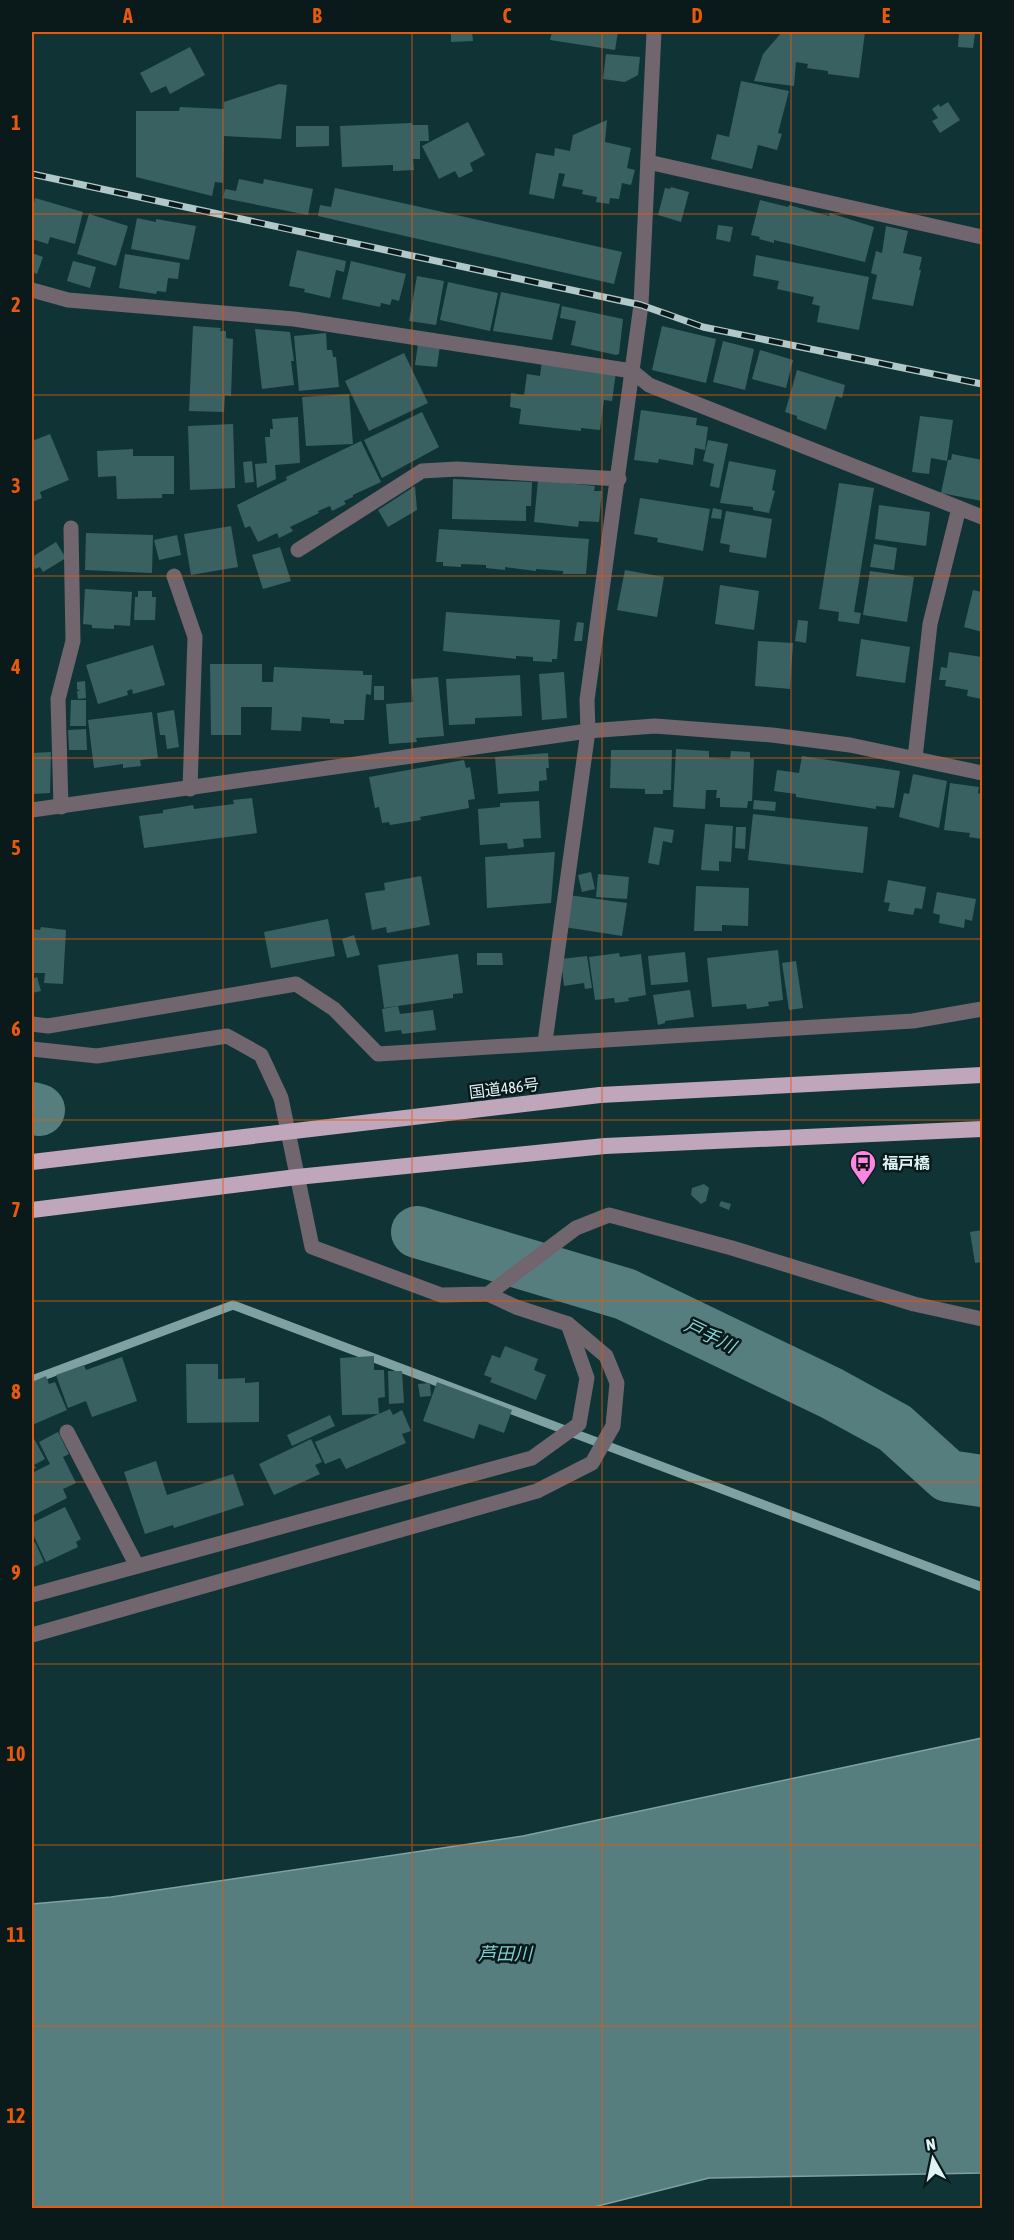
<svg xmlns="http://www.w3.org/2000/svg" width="1014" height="2240" font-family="'Asap Condensed','Noto Sans JP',sans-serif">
<rect width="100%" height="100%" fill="#103435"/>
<!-- water -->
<polygon fill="#567e7f" stroke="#7fa1a2" stroke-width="1.5" points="982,1738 982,2173 709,2178 590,2208 32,2208 32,1904 111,1897 523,1836"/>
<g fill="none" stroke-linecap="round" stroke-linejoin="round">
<!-- stream -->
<polyline stroke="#7fa1a2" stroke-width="9" points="32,1380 233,1305 982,1587"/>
<!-- river -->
<g stroke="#567e7f" stroke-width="52">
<polyline points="32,1108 39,1110"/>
<polyline points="417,1232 625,1294 831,1393 895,1428 948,1476 982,1481"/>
</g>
</g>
<!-- building -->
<g fill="#396162">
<polygon points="451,32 472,32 473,41 451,42"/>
<polygon points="552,32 618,32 615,50 550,40"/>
<polygon points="782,32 865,32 859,78 828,74 828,71 807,68 808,64 796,62 794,86 754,81 763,54"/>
<polygon points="959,32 975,34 973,48 958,47"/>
<polygon points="190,47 205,75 170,94 166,86 151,93 140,73"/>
<polygon points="606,54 640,57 638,75 625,82 603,79"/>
<polygon points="741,81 789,91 778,133 782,134 777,150 758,145 752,169 711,159 717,134 729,137"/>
<polygon points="279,84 287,85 281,139 224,136 223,183 215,182 212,196 136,177 136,111 179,111 180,107 224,109 224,102"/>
<polygon points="948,102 960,120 940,133 932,121 938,118 932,109 939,104 940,107"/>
<polygon points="607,120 605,142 631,148 627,168 635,170 631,185 622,183 619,199 610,198 609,204 596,202 597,197 582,194 583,190 562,186 565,174 559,173 554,199 529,194 536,153 554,156 555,148 570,151 573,135"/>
<polygon points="468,122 485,155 470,163 473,171 459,178 455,171 439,179 422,146"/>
<polygon points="412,123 412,125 428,125 429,141 420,141 420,159 413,159 414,170 393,171 393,165 342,167 340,126"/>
<polygon points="296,126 329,126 329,146 296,147"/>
<polygon points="239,179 263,184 264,179 313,189 308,215 223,198 225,189 236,191"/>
<polygon points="671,187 689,192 681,222 658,215 665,188 670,189"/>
<polygon points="335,188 622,252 614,284 318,216 320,205 331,207"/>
<polygon points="35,198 83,212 75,244 50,237 48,244 32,239 32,212"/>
<polygon points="760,200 788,207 789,205 829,216 830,213 874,227 865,262 774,240 774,243 759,239 760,237 751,235"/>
<polygon points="89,214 128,226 116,266 77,254"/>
<polygon points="137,218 156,222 156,219 196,226 189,260 131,249"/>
<polygon points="718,225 733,227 730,242 716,239"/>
<polygon points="886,226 908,231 903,253 922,257 919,270 921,270 913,306 872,299 877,275 871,273 876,251 882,253"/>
<polygon points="297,250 346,261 344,272 336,270 330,298 304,292 305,289 289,286"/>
<polygon points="32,253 43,257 37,274 32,272"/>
<polygon points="125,254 180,263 178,279 168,278 166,292 157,291 156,294 119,288"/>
<polygon points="756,255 869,277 859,330 817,322 820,306 812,304 814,297 777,289 779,281 753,276"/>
<polygon points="73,261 96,267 90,288 67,281"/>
<polygon points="351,261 406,274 399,301 392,299 390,305 381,303 380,307 342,299"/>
<polygon points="417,276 444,281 436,325 409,321"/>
<polygon points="448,282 498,293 490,331 440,320"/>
<polygon points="501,292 560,304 552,340 493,331"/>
<polygon points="562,306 623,319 619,354 616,355 571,345 576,321 560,318"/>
<polygon points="193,326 221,328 220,331 226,331 226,338 233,339 231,396 225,395 224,412 189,411"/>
<polygon points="662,326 716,339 706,383 652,370"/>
<polygon points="255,329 290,332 294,361 291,361 294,385 262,389"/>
<polygon points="326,333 327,350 332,350 333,357 336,357 339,387 299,391 294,336"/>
<polygon points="723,341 754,349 745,390 713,382"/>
<polygon points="418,344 440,346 437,367 415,365"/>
<polygon points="760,350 793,360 786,388 752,379"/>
<polygon points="404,353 428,403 369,431 345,381"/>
<polygon points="542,360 616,372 612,401 604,400 600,430 581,428 581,431 519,424 521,409 510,407 511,393 524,395 527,374 540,376"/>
<polygon points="797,370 845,385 842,398 836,396 826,430 797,419 797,416 785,412"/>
<polygon points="349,394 353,444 306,446 302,397"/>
<polygon points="641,410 697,418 696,425 708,427 705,450 695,448 693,465 659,459 658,463 634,460"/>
<polygon points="422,412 439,447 382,478 364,440"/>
<polygon points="920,416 953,420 947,461 931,458 929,474 912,472"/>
<polygon points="298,417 300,463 275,465 276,479 257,488 255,464 267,463 265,437 270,437 270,429 273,429 272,419"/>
<polygon points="233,424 235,488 190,490 188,426"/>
<polygon points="50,434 69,480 40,492 42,498 32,502 32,441"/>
<polygon points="708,440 728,444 719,488 710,486 714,464 703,461"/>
<polygon points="361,441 381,482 353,495 353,497 344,501 346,504 332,511 330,506 318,511 319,513 290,527 293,531 279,538 277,533 258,542 250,526 245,528 237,505 287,480 286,477"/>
<polygon points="133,449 133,456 174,456 174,494 162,494 162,498 117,499 116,476 98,477 97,451"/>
<polygon points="952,454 982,460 982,501 941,493 948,460 951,460"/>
<polygon points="252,461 254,482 245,483 243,462"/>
<polygon points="729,461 776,470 772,490 775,491 769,513 753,510 753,507 720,503"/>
<polygon points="453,479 532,482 531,506 526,506 526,521 452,519"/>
<polygon points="538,480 595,486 594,491 602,491 599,522 579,521 578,527 534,522"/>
<polygon points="839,483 874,488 854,612 861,613 859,624 838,621 839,612 819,609"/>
<polygon points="415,486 417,510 388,527 378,510"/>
<polygon points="640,498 710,509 703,551 657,542 658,538 634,534"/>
<polygon points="879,505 930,512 926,546 875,539"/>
<polygon points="713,508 722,510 721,519 711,518"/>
<polygon points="726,511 772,519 766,558 729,552 730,545 720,543"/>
<polygon points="231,526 238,567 191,575 184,534"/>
<polygon points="439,529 589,539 586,574 563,574 563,571 536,569 536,571 505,567 505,570 486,568 486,565 461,564 461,567 443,566 443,562 436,562"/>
<polygon points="86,533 153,535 152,573 85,570"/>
<polygon points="177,535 181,555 159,560 154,540"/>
<polygon points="56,542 66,558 43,572 40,567 35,569 32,564 32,557"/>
<polygon points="874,544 897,548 894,570 870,567"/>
<polygon points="280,547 291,581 263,589 252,555"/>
<polygon points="625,570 664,577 657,617 617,610"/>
<polygon points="870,571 914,577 907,622 863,615"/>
<polygon points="720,585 759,591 754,630 715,624"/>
<polygon points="85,589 132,592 130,626 114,625 114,629 92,628 92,625 83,624"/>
<polygon points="973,590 982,592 982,632 964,627"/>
<polygon points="138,591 152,591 152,597 156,597 155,620 134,620 135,597 138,597"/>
<polygon points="446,612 560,620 557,659 552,659 552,662 533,661 533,657 516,656 516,659 443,651"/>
<polygon points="798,620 808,621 806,643 795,641"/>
<polygon points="577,622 584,623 582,641 574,641"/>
<polygon points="861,639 910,647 905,683 856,676"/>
<polygon points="758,641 793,643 790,689 755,686"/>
<polygon points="153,645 165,685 133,694 132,689 127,691 128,695 98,704 86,665"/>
<polygon points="949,652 982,657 982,699 967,696 968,690 945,686 946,680 939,680 941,667 947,668"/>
<polygon points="210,664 262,664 262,682 273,682 274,667 363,671 363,675 372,675 371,695 366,694 364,720 344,720 344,724 330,723 330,719 302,717 301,731 271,730 272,707 241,707 241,735 211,735"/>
<polygon points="564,672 567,718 542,720 539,674"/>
<polygon points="520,675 522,716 475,718 475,724 449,725 446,679"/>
<polygon points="438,677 444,736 416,738 417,742 389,744 386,704 413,702 411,679"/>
<polygon points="85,681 86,698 78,699 77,691 80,691 77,689 77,682"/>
<rect x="374" y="686" width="10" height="14"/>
<polygon points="71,700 86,700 86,726 70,726"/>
<polygon points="174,710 179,747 167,749 165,735 160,735 157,713"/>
<polygon points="152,712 158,758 140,760 141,766 123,768 123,764 94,768 88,720"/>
<polygon points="86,729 87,750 69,750 68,730"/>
<polygon points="676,749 709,751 709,758 730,759 731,751 750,752 750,759 754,759 752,801 748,801 747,808 720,807 720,798 716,798 717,790 706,790 705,809 673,807"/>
<polygon points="611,750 672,750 671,790 663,790 663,794 645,794 645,789 610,788"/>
<polygon points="51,752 50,793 32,794 32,753"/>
<polygon points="548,753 549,768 546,768 547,780 539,781 539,791 498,794 495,757"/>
<polygon points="802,756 900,771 894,808 876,806 876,809 796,797 796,794 774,791 777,770 799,773"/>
<polygon points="464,760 466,768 470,767 475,799 468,800 469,808 420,817 421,820 390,825 389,822 382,823 379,807 375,808 369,777"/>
<polygon points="913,774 947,781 939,828 899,817 904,793 909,794"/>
<polygon points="950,783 979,787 978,793 982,794 982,839 969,837 970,833 944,830"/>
<polygon points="252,798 257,833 144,848 139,816 163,813 163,810 193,805 194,809 234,804 233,800"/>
<polygon points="754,800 776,802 775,811 753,809"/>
<polygon points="539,801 541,838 523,839 524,847 508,849 507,843 480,845 478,809 500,807 500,803"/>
<polygon points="753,814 868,827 863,873 748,860"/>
<polygon points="705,824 733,826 731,862 719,861 719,871 701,870"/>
<polygon points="654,827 674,830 672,843 663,841 659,865 648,863"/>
<polygon points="736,827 746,827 745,849 735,848"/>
<polygon points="555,852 551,903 487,908 485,857"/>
<polygon points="591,872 595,889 582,892 578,875"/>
<polygon points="598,874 629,877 627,899 596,897"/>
<polygon points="421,876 430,925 387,933 386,927 372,930 365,893 385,890 384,883"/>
<polygon points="888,880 926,887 922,909 915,908 913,915 888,911 890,903 884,902"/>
<polygon points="696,886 749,888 748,926 722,925 722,931 694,931"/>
<polygon points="937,892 976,899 972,921 965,919 964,928 939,923 940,915 933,913"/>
<polygon points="568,895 627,903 622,936 564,927"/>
<polygon points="328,919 335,956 271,968 264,932"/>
<polygon points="41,927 66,930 63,984 44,983 45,973 32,973 32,929 40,930"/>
<polygon points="354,935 360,955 347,958 342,939"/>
<polygon points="778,950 783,1000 768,1002 769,1006 747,1009 746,1004 712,1007 707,958"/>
<polygon points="685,952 688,982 651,985 648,956"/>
<polygon points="477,953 502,953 503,965 477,965"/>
<polygon points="619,953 620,957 641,954 646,995 628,998 629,1001 615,1003 614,998 595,1000 589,957"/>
<polygon points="458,954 463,993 453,994 453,998 384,1008 378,965"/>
<polygon points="587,956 592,988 585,989 584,983 564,986 561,959"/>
<polygon points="796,961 803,1008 789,1010 782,963"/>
<polygon points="37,977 41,991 32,993 32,979"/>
<polygon points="690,990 694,1017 665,1021 665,1023 658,1025 653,995"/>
<polygon points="398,1006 400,1014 433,1010 436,1030 402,1034 401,1030 385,1032 382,1009"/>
<polygon points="704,1184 709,1188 706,1201 701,1204 691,1195 692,1188"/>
<polygon points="721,1201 731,1204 729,1210 719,1206"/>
<polygon points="982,1230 982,1262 975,1263 970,1232"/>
<polygon points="505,1346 538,1359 534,1370 546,1375 536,1400 490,1382 492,1378 484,1375 492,1355 500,1358"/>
<polygon points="374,1356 374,1370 384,1370 385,1397 378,1398 379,1414 342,1415 340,1358"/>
<polygon points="122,1357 137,1401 92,1417 86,1401 68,1408 56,1375 84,1365 86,1370"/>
<polygon points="186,1364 218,1364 218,1379 245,1378 245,1383 259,1382 259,1422 187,1423"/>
<polygon points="388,1371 402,1371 404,1403 389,1404"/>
<polygon points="46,1376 49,1384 55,1382 67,1410 32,1425 32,1382"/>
<polygon points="437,1382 512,1410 504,1433 479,1424 474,1439 423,1421"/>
<polygon points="430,1383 431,1396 420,1397 418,1384"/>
<polygon points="390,1409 393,1415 402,1410 411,1431 402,1434 406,1443 346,1469 340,1458 325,1464 315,1442"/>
<polygon points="330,1415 335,1426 292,1446 287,1435"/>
<polygon points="58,1432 69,1454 63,1457 76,1483 63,1489 67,1498 32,1516 32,1473 50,1464 39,1442"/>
<polygon points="32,1435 45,1459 34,1465 36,1468 32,1470"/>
<polygon points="311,1439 322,1462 315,1465 320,1474 274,1495 259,1464"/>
<polygon points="156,1461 167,1495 233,1474 244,1505 174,1528 173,1525 145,1534 124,1472"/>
<polygon points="65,1507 81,1539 76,1542 78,1547 46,1562 32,1532 32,1523"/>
<polygon points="35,1542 44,1562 32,1568 32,1543"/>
</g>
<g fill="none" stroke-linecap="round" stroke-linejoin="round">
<!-- minor -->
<g stroke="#71656e" stroke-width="15">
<polyline points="648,162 982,237"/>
<polyline points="32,290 68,300 294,319 632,371 649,385 982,517"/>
<polyline points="298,550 422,471 457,469 619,479"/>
<polyline points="174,576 195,637 190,789"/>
<polyline points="915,758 930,624 959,508"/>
<polyline points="61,807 58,699 73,641 71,528"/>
<polyline points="32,810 588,731 655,726 772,735 850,745 982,773"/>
<polyline points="32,1024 48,1026 296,984 334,1009 378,1054 913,1021 982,1009"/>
<polyline points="545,1042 588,731 587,700 641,305 654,32"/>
<polyline points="67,1432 137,1566"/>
<polyline points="32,1595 532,1458 579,1424 587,1378 568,1324"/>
<polyline points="32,1635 537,1491 592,1463 613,1426 617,1383 606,1356 568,1324 516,1307 488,1294"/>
</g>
<!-- tertiary -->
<polyline stroke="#71656e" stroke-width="15" points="32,1049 97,1056 227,1036 261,1055 281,1098 312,1247 441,1295 488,1294 576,1228 609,1215 732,1248 914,1304 982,1319"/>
<!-- trunk -->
<g stroke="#c0a6ba" stroke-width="16">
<polyline points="32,1162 600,1095 982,1075"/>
<polyline points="32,1210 297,1177 605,1146 982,1129"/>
</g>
<!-- rail casing -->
<g stroke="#b1c8c9" stroke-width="7">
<polyline id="rail" points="32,174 641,305 703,327 982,384"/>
</g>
<!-- rail -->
<use href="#rail" stroke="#0a191a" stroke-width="4.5" stroke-dasharray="14" stroke-linecap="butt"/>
</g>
<!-- grid -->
<path fill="none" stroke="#e8590c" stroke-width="1.5" stroke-opacity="0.55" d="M223,32V2208M412,32V2208M602,32V2208M791,32V2208M32,214H982M32,395H982M32,576H982M32,758H982M32,939H982M32,1120H982M32,1301H982M32,1482H982M32,1664H982M32,1845H982M32,2026H982"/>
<!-- icons -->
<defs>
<g id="bus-pin" transform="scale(1.35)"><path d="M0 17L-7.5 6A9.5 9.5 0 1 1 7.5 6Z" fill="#fc86e3" stroke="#0a191a"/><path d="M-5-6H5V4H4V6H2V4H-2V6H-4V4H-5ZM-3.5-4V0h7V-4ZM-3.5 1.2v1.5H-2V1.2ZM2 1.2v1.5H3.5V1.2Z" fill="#111"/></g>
</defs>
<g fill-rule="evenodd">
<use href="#bus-pin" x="863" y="1163"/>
</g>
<g text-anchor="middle" stroke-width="5" stroke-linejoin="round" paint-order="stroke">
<!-- street labels -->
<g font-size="16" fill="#e0f3f4" stroke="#0a191a">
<text transform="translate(504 1088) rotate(-7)" y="6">国道486号</text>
</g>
<!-- poi labels -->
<g font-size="16" font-weight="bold" fill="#e0f3f4" stroke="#0a191a" text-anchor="start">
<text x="882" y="1169">福戸橋</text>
</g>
<!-- water labels -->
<g font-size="18" font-style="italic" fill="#84d0d1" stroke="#0a191a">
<text transform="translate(710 1336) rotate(26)" y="6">戸手川</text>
<text x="505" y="1960">芦田川</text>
</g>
</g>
<!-- border -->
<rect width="1014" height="2240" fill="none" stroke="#0a191a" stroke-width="66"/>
<!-- north arrow -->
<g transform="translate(933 2159) rotate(351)" stroke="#0a191a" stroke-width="4.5" paint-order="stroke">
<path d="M0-4.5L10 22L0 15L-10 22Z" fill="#e0f3f4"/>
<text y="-9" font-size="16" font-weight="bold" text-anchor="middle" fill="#e0f3f4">N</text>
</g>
<rect x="33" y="33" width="948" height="2174" fill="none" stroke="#e8590c" stroke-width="2"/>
<g font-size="20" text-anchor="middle" font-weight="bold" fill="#e8590c">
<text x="128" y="23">A</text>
<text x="317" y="23">B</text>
<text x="507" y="23">C</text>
<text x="697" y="23">D</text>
<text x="886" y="23">E</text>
<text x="16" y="130">1</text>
<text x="16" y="312">2</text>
<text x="16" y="493">3</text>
<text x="16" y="674">4</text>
<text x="16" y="855">5</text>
<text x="16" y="1036">6</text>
<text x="16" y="1217">7</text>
<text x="16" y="1399">8</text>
<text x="16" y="1580">9</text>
<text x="16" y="1761">10</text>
<text x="16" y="1942">11</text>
<text x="16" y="2123">12</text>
</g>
</svg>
